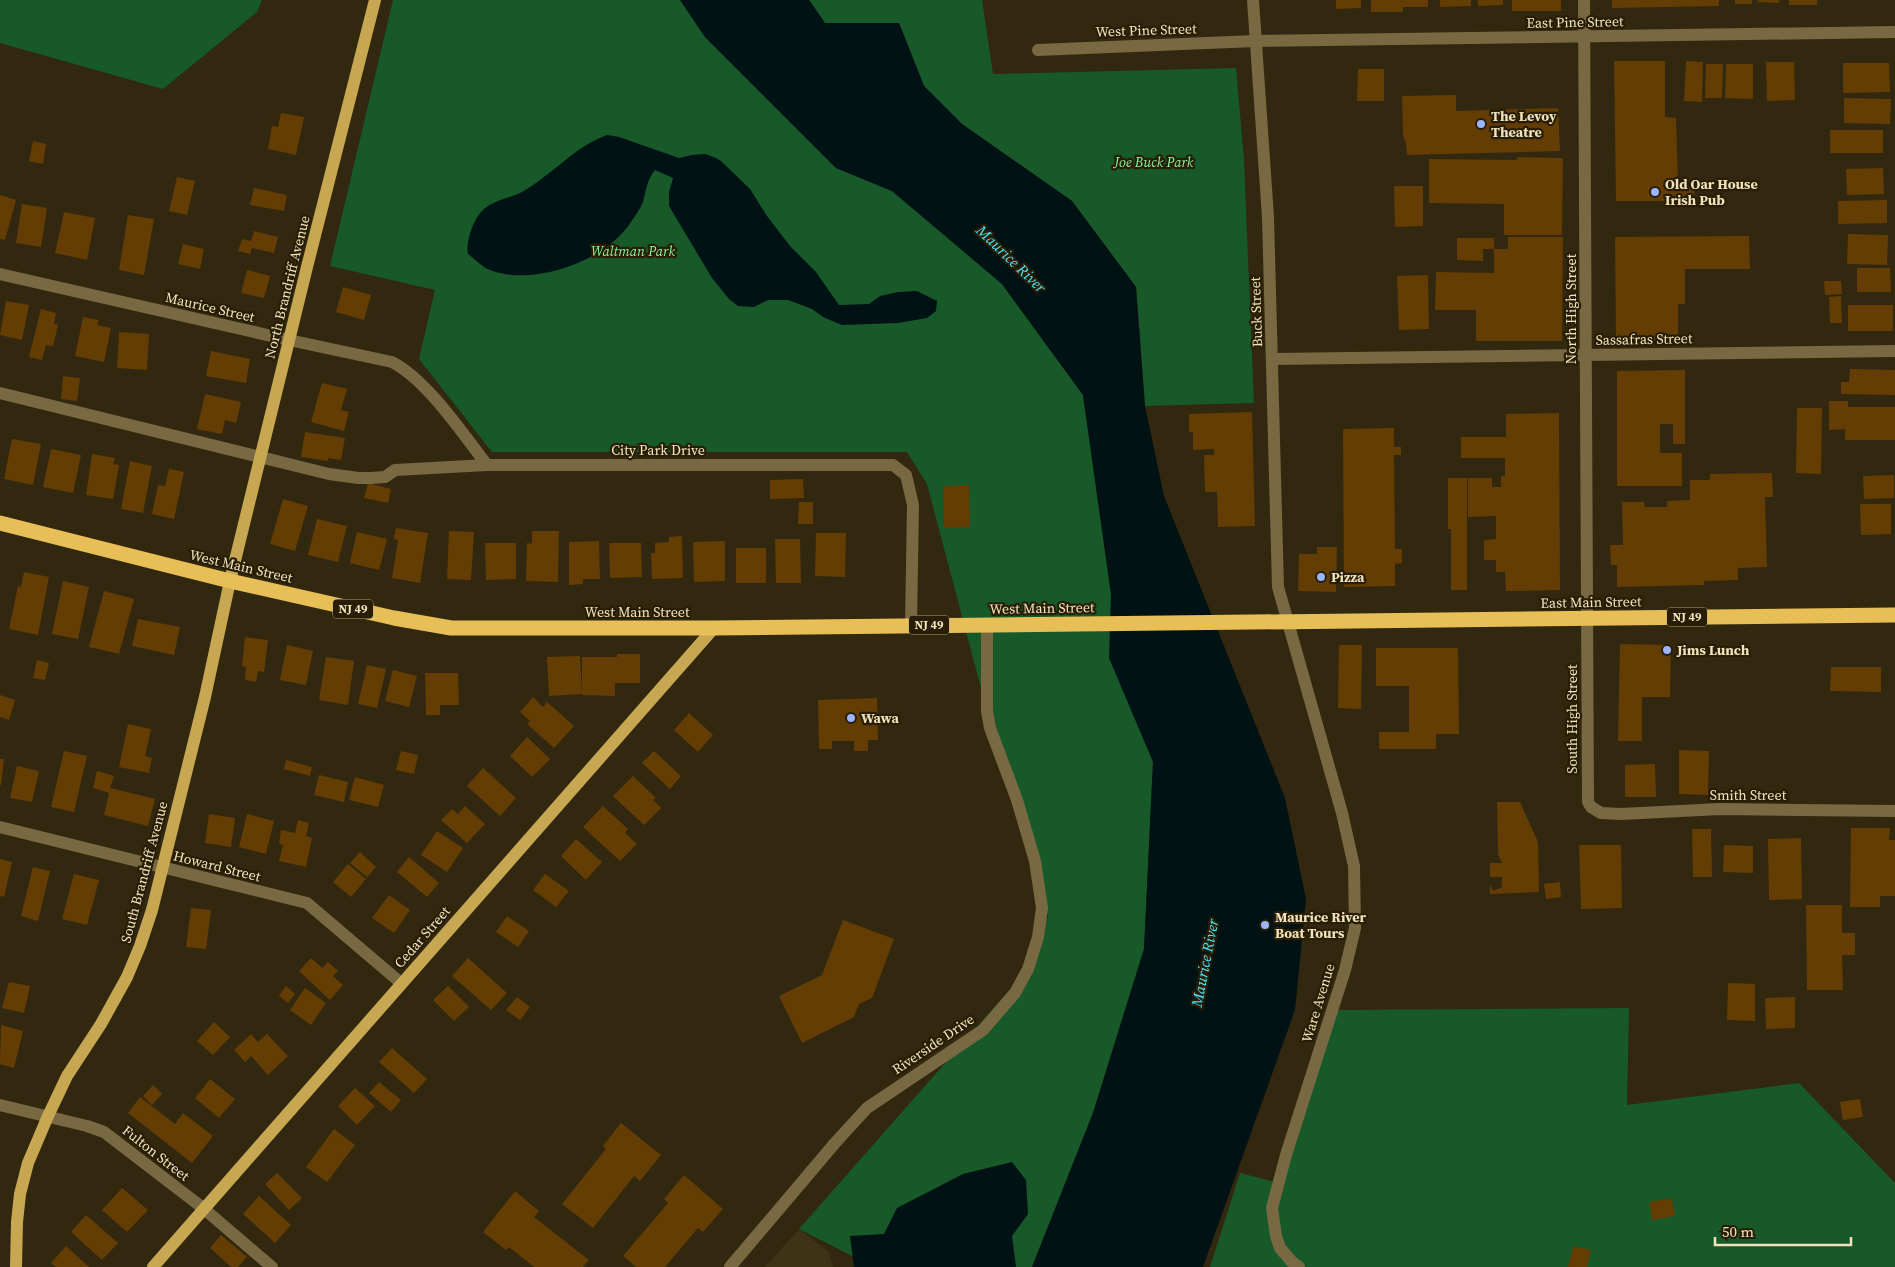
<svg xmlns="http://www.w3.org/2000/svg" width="1895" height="1267" font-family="'Source Serif 4',serif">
<rect width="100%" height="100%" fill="#32280f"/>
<!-- built -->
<polygon fill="#3e3316" points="799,1229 829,1252 833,1267 765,1267"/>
<!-- green -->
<g fill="#175929">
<polygon points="0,0 262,0 257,12 163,89 0,43"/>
<polygon points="393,0 680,0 705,37 836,168 892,191 1002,284 1083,395 1111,594 1153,761 1144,949 1093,1113 1032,1267 874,1267 799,1229 1028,969 1048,916 1035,861 987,711 927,484 907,452 492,452 419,359 435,290 330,266"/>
<polygon points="809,0 982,0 993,74 1236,68 1244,160 1254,403 1145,406 1136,287 1072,201 962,124 924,86 899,23 825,23"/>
<polygon points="1629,1008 1627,1105 1799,1083 1895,1183 1895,1267 1210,1267 1240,1173 1279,1183 1334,1010"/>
</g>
<!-- water -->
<g fill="#011215">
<polygon points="680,0 809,0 825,23 899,23 924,86 962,124 1072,201 1136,287 1145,406 1164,496 1285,798 1306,899 1295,1010 1203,1267 1032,1267 1093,1113 1144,949 1153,762 1109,658 1111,594 1083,395 1002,284 892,191 836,168 705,37"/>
<path d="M607,135L619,137L679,158L692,155L705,154L716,158L721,161L750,189L767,216L790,246L816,272L839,305L869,304L880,296L898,292L917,291L937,301L936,311L927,318L898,323L842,325L823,317L812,309L788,300H768L754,307L738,306L729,299L712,278L669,206V192L673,178L655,170C647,180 646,190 643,202C640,209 635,216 631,222C606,261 534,287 490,270C482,267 475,259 468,254C465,243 474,217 484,209C495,200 510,198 522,192C552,175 574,147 607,135Z"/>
<polygon points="1012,1162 1026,1180 1028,1214 1012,1236 1016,1267 854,1267 850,1236 884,1234 897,1208 963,1174"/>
</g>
<!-- building -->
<g fill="#643d04">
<polygon points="1336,0 1361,0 1361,8 1336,9"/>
<polygon points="1371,0 1428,0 1428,7 1403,7 1403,12 1371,12"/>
<polygon points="1440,0 1471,0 1471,6 1440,7"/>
<polygon points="1478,0 1503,0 1503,5 1478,6"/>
<rect x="1512" y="0" width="49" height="11"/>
<polygon points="1612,0 1719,0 1719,6 1612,8"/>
<rect x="1735" y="0" width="17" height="4"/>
<polygon points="1758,0 1779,0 1779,3 1758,2"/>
<rect x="1789" y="0" width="28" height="5"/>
<polygon points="1614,61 1665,61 1665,117 1676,118 1678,184 1694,184 1694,201 1616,201"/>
<polygon points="1686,61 1703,62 1702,102 1684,101"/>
<polygon points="1766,62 1794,62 1795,100 1767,101"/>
<polygon points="1843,63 1889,63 1890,92 1843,93"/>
<polygon points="1706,64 1723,64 1722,98 1705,98"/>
<polygon points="1726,64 1753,64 1753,99 1725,98"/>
<polygon points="1358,69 1384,69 1384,101 1357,101"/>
<polygon points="1456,95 1456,111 1558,108 1560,151 1407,155 1406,143 1403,136 1402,96"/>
<polygon points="1844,98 1891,99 1890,124 1844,123"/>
<polygon points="281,113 304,117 296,155 268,149 272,126 278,127"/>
<rect x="1830" y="130" width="53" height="23"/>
<polygon points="33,141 46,144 43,164 29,161"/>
<polygon points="1517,157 1563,158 1562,235 1504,235 1504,204 1429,203 1429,159 1517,160"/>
<polygon points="1883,168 1884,194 1847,195 1846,169"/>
<polygon points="177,177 195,181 187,215 169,211"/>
<polygon points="1394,186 1423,186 1423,226 1395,227"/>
<polygon points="254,188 287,195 284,211 250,205"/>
<polygon points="0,195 16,200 5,240 0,239"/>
<polygon points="1887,200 1887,223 1838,224 1838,201"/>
<polygon points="22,204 47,208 41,247 16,243"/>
<polygon points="64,212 95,218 87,260 55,253"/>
<polygon points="128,215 154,219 144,275 119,270"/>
<polygon points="254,231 278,237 274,253 252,248 250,254 238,251 242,239 251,241"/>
<polygon points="1848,234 1888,235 1887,265 1847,264"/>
<polygon points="1749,236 1750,269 1685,269 1685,304 1678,304 1678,340 1616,340 1615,237"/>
<polygon points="1508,237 1563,237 1562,341 1476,341 1476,310 1435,310 1436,272 1494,273 1494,249 1508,249"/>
<polygon points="1457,238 1494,238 1494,249 1483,249 1483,261 1457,260"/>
<polygon points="183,244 204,249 200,269 178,264"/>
<polygon points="1857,268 1890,268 1891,292 1857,292"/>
<polygon points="247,270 270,276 264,298 241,293"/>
<polygon points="1428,275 1429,329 1399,330 1397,276"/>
<polygon points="1824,281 1841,281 1842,294 1825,295"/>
<polygon points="343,287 371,295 364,320 336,312"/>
<polygon points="1841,296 1842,323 1830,323 1829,297"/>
<polygon points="6,301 29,305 22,340 0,335"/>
<rect x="1848" y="305" width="45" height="26"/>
<polygon points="41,309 56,313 54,324 58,325 53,346 46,345 42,360 29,357"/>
<polygon points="83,317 99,320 97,325 111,328 104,362 75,356"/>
<polygon points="119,332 149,334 147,370 117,368"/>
<polygon points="211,351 250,359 246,383 206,376"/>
<polygon points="1850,369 1895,370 1895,395 1841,394 1841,382 1849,382"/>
<polygon points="1685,370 1685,444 1673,444 1673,424 1660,424 1660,453 1682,453 1682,486 1617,486 1617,371"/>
<polygon points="63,376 80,378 77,401 61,399"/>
<polygon points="322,383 347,389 341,410 349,412 344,431 311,422"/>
<polygon points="205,394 241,402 236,423 225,420 222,434 197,429"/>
<polygon points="1829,401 1848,401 1848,407 1895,407 1895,440 1845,440 1845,429 1829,430"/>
<polygon points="1797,408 1822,408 1821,474 1796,473"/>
<polygon points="1252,412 1255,526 1218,527 1217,492 1205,492 1204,455 1214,455 1214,449 1193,450 1193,432 1189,432 1189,414"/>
<polygon points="1559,413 1560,590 1506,591 1505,572 1496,572 1496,560 1484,560 1484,540 1496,539 1496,516 1468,517 1468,478 1492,478 1492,487 1501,487 1501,476 1505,476 1505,458 1461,458 1461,437 1506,437 1506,414"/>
<polygon points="1394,428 1394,447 1401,447 1401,455 1394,455 1395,549 1402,549 1402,563 1395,564 1395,586 1344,587 1343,429"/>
<polygon points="305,432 345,438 341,460 328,458 328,461 301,457"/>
<polygon points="12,439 41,444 33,485 4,479"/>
<polygon points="51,449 81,455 73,493 43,487"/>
<polygon points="92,454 115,458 113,464 119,465 113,499 86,495"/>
<polygon points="130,461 152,466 143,513 121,509"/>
<polygon points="169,469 184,472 174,519 152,514 158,485 165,486"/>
<polygon points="1772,473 1773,497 1765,497 1767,567 1738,568 1738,580 1704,581 1704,585 1617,587 1617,565 1611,565 1610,545 1623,545 1622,502 1644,502 1645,507 1667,507 1667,501 1690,500 1690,480 1710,480 1710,474"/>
<polygon points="1894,475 1894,498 1864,499 1863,476"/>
<polygon points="1448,478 1467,478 1467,590 1451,590 1451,529 1448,529"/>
<polygon points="803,479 804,498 770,499 770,480"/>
<polygon points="368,483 391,489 388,503 364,498"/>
<polygon points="969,485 970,527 944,528 943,486"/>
<polygon points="283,499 308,506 295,551 270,544"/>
<polygon points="799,502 813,502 813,524 798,524"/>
<polygon points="1860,504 1891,504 1891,534 1861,535"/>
<polygon points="317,519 347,526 338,562 308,555"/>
<polygon points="396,528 428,533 420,583 392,578 398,540 394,539"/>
<polygon points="449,531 474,532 471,580 447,579"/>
<polygon points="532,531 559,531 558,582 526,581 527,543 532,544"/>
<polygon points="357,532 387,539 379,570 350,563"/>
<polygon points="816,533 846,533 845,577 815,576"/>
<polygon points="682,536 683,578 652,579 651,553 655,553 655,543 669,542 669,537"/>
<polygon points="775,539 800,539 801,583 776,583"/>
<polygon points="599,541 600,579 583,579 583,584 569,585 569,542"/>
<polygon points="725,541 725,581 694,582 693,542"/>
<polygon points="485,543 516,543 516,579 486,580"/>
<polygon points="609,543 641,543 642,577 610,578"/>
<polygon points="1317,547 1337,547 1336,592 1298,591 1299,554 1317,554"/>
<rect x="736" y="548" width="30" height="35"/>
<polygon points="24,572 49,577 38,635 9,629 18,586 21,587"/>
<polygon points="63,581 89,587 78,639 52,634"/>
<polygon points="104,591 134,599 119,654 89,647"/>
<polygon points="138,619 180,627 174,655 132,646"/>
<polygon points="245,637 268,640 264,672 258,671 256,682 245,680 246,667 242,666"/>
<polygon points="1620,644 1671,645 1670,697 1642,697 1642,741 1618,741"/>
<polygon points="287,645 313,651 306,685 280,680"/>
<polygon points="1339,645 1362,645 1361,709 1338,708"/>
<polygon points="1376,648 1458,648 1459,734 1436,734 1436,749 1379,749 1379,732 1409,732 1409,686 1376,686"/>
<polygon points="617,654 640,654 640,683 615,683 615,696 582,695 582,657 617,657"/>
<polygon points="580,656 582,694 549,696 547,657"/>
<polygon points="326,657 354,661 348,705 319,700"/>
<polygon points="37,660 49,663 45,680 33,678"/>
<polygon points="367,665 386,669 377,708 358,704"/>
<polygon points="1831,667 1881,667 1881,692 1830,691"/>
<polygon points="393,670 417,676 409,707 385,701"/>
<polygon points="425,673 458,673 459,705 440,705 440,715 426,715"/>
<polygon points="0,695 15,700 9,720 0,717"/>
<polygon points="533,697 543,707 547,702 574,726 554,748 527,724 530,721 520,712"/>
<polygon points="877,698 878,740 868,740 868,751 854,751 854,741 832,741 832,749 819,749 818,700"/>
<polygon points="689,713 713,735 698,752 674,730"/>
<polygon points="128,724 151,729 145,756 152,758 149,773 119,767"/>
<polygon points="527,737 550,759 532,777 510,756"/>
<polygon points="1679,750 1709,751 1708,795 1679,794"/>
<polygon points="64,751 87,756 74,812 51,807"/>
<polygon points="401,751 418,755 414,774 396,770"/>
<polygon points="654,751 681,776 670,789 642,763"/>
<polygon points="0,759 4,759 1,785 0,785"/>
<polygon points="286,760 312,767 310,776 284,769"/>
<polygon points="1655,764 1656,797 1625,797 1625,765"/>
<polygon points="17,766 39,771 32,802 10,798"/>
<polygon points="483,768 516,798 500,816 467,786"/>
<polygon points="97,771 114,776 110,788 155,799 148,826 104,815 109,793 93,788"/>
<polygon points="319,775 348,782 344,802 314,795"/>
<polygon points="633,776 656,798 653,800 661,808 644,825 613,796"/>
<polygon points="355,777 384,785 378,807 349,800"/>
<polygon points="1497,802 1520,802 1538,842 1539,892 1490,894 1490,884 1493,891 1502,887 1502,877 1490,877 1490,863 1502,863 1498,854"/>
<polygon points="465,806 485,824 467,843 441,820 452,809 458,814"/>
<polygon points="603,806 628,829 625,833 637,844 620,861 583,827"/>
<polygon points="209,814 235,818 231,847 205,843"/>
<polygon points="247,814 274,821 266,854 239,847"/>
<polygon points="298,820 309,823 306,836 312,838 306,867 279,861 283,845 279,844 281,830 295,833"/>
<polygon points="1851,828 1890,828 1889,840 1895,840 1895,896 1880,896 1880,907 1850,907"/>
<polygon points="1692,829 1711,829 1712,877 1693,877"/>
<polygon points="437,831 463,848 447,872 421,855"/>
<polygon points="1801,838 1802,899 1769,900 1768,839"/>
<polygon points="576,839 602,862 586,880 561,856"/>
<polygon points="1579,845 1621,845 1622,908 1581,909"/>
<polygon points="1724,845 1753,846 1753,873 1723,872"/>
<polygon points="360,852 376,867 367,877 350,863"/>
<polygon points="409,857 439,883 427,897 397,872"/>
<polygon points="0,859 12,862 4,897 0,896"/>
<polygon points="348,864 366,879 351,897 333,882"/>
<polygon points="33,867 50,871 38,921 21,916"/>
<polygon points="74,874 99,880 87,925 62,919"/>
<polygon points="545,874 569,891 556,907 533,890"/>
<polygon points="1560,882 1561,897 1546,899 1544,884"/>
<polygon points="389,895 410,910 394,933 372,918"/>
<polygon points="1806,905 1842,905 1842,933 1855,933 1855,955 1842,955 1843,990 1807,990"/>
<polygon points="191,908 211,910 206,949 186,947"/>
<polygon points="507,916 529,931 518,947 496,932"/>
<polygon points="843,920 894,939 872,998 859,1004 854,1017 802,1043 779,996 822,975"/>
<polygon points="311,958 322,968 328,962 338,971 333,976 343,985 330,1000 299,971"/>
<polygon points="468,958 507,993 491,1010 452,976"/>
<polygon points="9,982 30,986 24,1013 2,1008"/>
<polygon points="1728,983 1755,984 1755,1021 1727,1020"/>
<polygon points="286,986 295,994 288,1003 279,996"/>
<polygon points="448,986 469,1007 454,1021 433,1000"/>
<polygon points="305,988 326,1003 311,1025 290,1010"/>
<polygon points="517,997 530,1007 520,1020 506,1010"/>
<polygon points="1795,997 1795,1028 1766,1029 1765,998"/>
<polygon points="214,1022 230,1037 213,1055 197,1041"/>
<polygon points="1,1025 23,1031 14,1068 0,1064"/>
<polygon points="251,1034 258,1042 267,1034 288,1056 268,1075 251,1056 245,1062 234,1050"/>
<polygon points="392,1048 427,1079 414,1093 379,1062"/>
<polygon points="210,1079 235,1099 219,1118 195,1098"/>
<polygon points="379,1082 401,1100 391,1112 369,1093"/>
<polygon points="153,1085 162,1094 152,1105 143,1096"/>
<polygon points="355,1088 375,1106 357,1125 338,1106"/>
<polygon points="140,1097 175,1124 183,1113 213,1136 192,1163 128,1113"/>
<polygon points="1860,1099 1863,1117 1843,1120 1840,1102"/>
<polygon points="621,1123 661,1155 640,1181 634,1176 593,1228 562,1204 606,1149 603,1146"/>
<polygon points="334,1129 355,1145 327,1182 306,1167"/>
<polygon points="277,1173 302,1198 289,1210 265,1184"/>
<polygon points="684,1175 723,1209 703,1232 698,1228 665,1267 636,1267 623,1256 668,1203 664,1199"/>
<polygon points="122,1188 148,1210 127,1232 102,1210"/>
<polygon points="515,1191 539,1211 534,1217 589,1260 583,1267 534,1267 509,1247 506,1250 483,1232"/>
<polygon points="259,1196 291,1225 275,1243 243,1214"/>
<polygon points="1672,1198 1675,1216 1652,1220 1649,1202"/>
<polygon points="86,1215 118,1243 102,1260 71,1232"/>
<polygon points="221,1235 247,1257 238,1267 231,1267 210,1248"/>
<polygon points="66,1246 89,1267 56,1267 51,1263"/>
<polygon points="1573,1246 1591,1250 1587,1267 1568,1267"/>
</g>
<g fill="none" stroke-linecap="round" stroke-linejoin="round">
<!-- minor -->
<g stroke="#786942" stroke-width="12">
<polyline points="1253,0 1268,217 1278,587 1342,813 1354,866 1355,928 1345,970 1286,1155 1272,1208 1276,1236 1280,1248 1292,1262 1299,1267"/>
<polyline points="1584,0 1588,802 1591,807 1601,813 1621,814 1720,809 1895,811"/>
<polyline points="1038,50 1255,41 1895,32"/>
<path d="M0,274L289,340L392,362C427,380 463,434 487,465"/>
<polyline points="1273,359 1895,351"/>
<polyline points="0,393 329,474 358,478 371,478 385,477 395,470 487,465 893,465 906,475 913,505 911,625"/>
<polyline points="0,827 307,903 401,983"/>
<polyline points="0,1105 87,1126 104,1132 203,1208 272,1267"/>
<polyline points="730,1267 835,1143 867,1108 983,1030 1015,993 1028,969 1038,937 1042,908 1035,861 1017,800 990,728 987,711 987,625"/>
</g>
<!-- major -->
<g stroke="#c7a751" stroke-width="12">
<polyline points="16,1267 17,1222 20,1194 28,1163 48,1116 67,1076 101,1024 127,977 140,946 152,910 205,697 230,581 307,267 375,0"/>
<polyline points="153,1267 714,628"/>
</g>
<!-- highway -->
<polyline stroke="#e7bf56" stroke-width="15" points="0,523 230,581 394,618 451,628 714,628 1895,615"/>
</g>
<!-- markers -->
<g fill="#9bb5fd" stroke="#281e05" stroke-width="2">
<circle cx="1481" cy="124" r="5"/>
<circle cx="1655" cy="192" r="5"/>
<circle cx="1321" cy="577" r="5"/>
<circle cx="1667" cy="650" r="5"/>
<circle cx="851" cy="718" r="5"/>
<circle cx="1265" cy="925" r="5"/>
</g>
<g text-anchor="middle" stroke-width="4.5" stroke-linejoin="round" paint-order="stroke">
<!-- shield labels -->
<g fill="#281e05" stroke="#b5a886" stroke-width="1">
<rect x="333" y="599.5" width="40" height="19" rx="4"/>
<rect x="1667" y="607.5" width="40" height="19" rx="4"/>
<rect x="909" y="615.5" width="40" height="19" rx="4"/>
</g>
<g font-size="12" font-weight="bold" fill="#f2e3bd">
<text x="353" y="613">NJ 49</text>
<text x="1687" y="621">NJ 49</text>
<text x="929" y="629">NJ 49</text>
</g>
<!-- street labels -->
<g font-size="14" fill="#f2e3bd" stroke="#281e05">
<text transform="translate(1575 22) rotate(-1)" y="5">East Pine Street</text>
<text transform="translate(1146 30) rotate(-2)" y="5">West Pine Street</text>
<text transform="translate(287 287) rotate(-76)" y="5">North Brandriff Avenue</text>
<text transform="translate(210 307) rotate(13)" y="5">Maurice Street</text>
<text transform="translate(1571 309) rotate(-90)" y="5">North High Street</text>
<text transform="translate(1256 312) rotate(-92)" y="5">Buck Street</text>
<text transform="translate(1644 339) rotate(-1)" y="5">Sassafras Street</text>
<text x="658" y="455">City Park Drive</text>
<text transform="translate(241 566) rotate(13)" y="5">West Main Street</text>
<text transform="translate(1591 602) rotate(-1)" y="5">East Main Street</text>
<text transform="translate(1042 608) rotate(-1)" y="5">West Main Street</text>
<text x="637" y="617">West Main Street</text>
<text transform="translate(1572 719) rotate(-90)" y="5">South High Street</text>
<text x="1748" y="800">Smith Street</text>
<text transform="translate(217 866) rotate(14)" y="5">Howard Street</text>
<text transform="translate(144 872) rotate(-75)" y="5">South Brandriff Avenue</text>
<text transform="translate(422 937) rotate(-49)" y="5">Cedar Street</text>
<text transform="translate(1318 1003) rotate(-73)" y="5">Ware Avenue</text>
<text transform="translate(933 1044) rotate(-34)" y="5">Riverside Drive</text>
<text transform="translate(156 1153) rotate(38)" y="5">Fulton Street</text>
</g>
<!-- poi labels -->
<g font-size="14" font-weight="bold" fill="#f2e3bd" stroke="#281e05" text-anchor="start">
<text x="1491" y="121">The Levoy<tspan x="1491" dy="16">Theatre</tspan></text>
<text x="1665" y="189">Old Oar House<tspan x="1665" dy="16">Irish Pub</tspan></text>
<text x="1331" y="582">Pizza</text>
<text x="1677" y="655">Jims Lunch</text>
<text x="861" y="723">Wawa</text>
<text x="1275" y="922">Maurice River<tspan x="1275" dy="16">Boat Tours</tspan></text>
</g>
<!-- park labels -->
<g font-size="14" font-style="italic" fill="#87f69c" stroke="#281e05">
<text x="1154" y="167">Joe Buck Park</text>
<text x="633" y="256">Waltman Park</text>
</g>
<!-- water labels -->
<g font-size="15" font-style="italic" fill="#4ce6fc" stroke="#281e05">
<text transform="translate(1011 259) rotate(44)" y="5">Maurice River</text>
<text transform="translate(1205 963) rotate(-79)" y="5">Maurice River</text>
</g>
</g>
<!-- scale -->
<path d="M1715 1237v8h136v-8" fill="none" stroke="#f2e3bd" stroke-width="2.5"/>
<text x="1722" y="1237" font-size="15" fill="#f2e3bd" stroke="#281e05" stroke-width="4" paint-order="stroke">50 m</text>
</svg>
